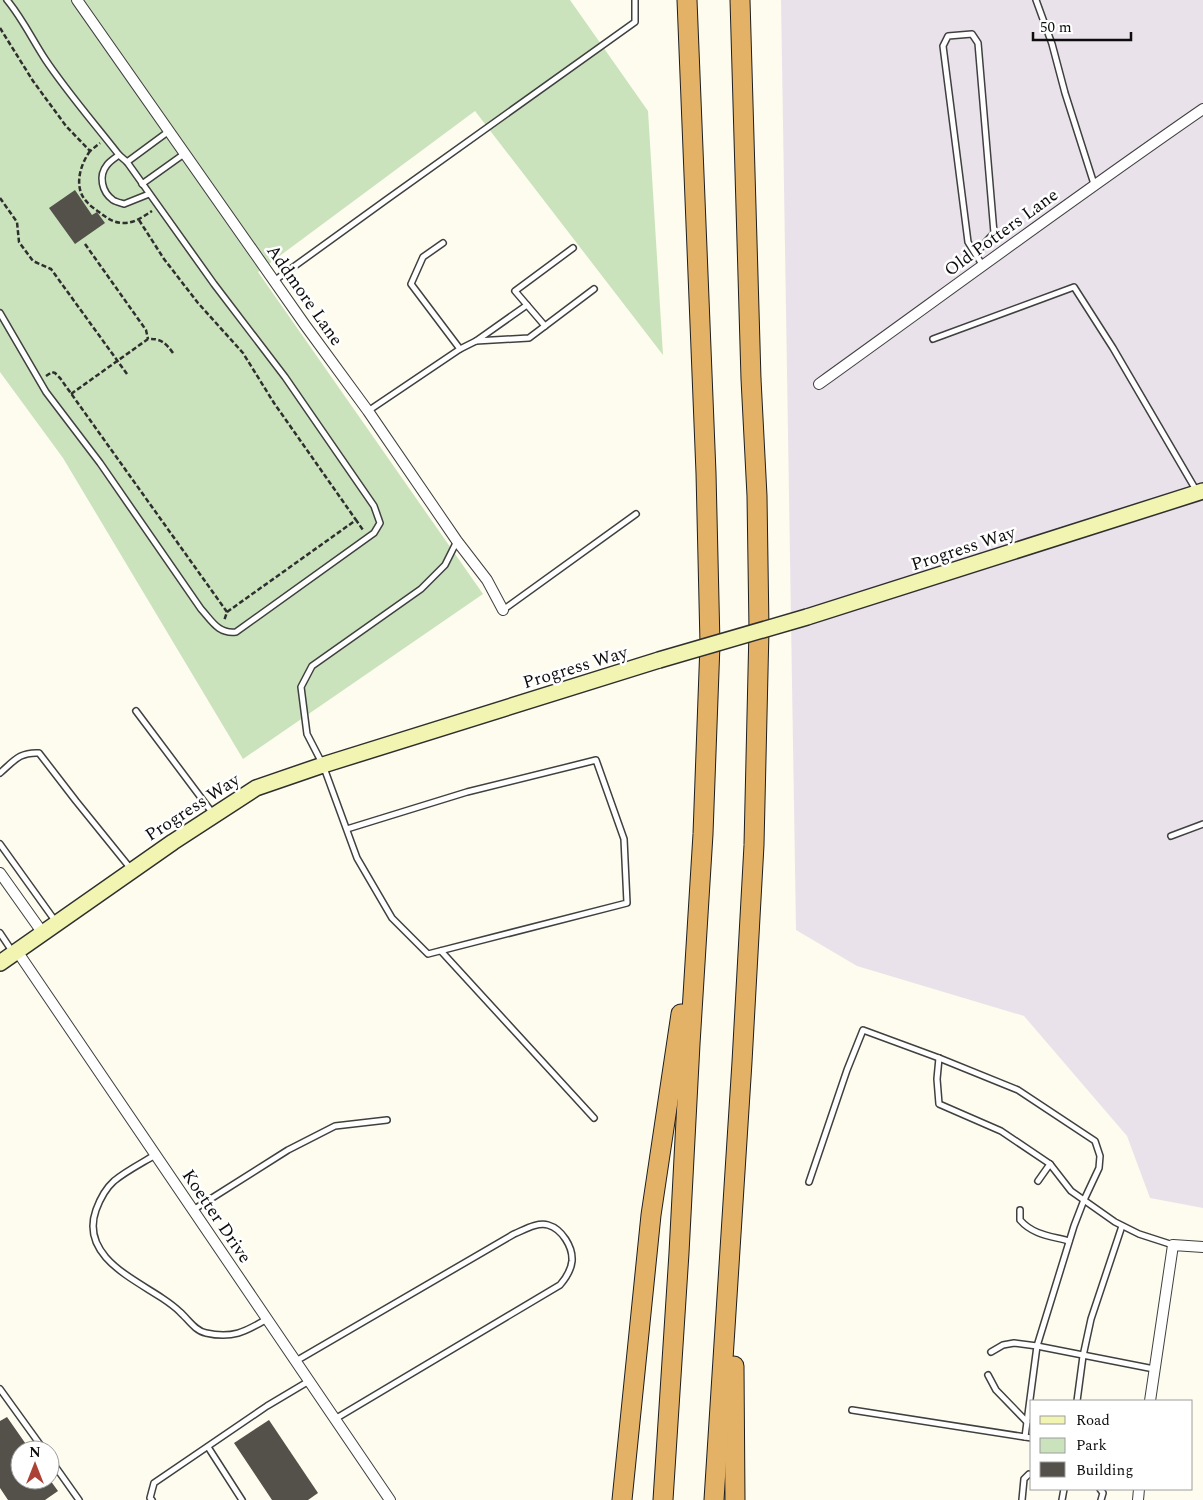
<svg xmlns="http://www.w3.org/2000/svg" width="1203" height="1500" font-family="Spectral,serif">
<rect width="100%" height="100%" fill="#fdfcee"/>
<!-- industrial -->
<polygon fill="#eae2ea" points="781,0 1203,0 1203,1208 1150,1198 1127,1136 1024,1016 857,966 796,930"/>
<!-- green -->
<polygon fill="#cae3bc" points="0,0 570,0 648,111 663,355 475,111 258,272 483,594 243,759 63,458 0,372"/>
<!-- building -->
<g fill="#54504a">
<polygon points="75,190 92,215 97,212 105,223 75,244 49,208"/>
<polygon points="7,1417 30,1450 20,1450 20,1480 50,1480 58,1491 45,1500 8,1500 0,1488 0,1421"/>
<polygon points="269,1420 318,1493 308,1500 272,1500 234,1443"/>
</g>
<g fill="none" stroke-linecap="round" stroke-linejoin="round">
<!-- lane casing -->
<g stroke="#404040" stroke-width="8">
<g id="lane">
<polyline points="1036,0 1052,44 1065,93 1094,184"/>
<path d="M119,155C115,158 110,161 107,165C98,176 102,192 113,200C116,202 121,203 124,204L149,194"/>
<polyline points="127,162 169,131"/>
<polyline points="142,184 184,154"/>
<polyline points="976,253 994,233 978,43 972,34 948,36 943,46 968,242 983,266"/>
<polyline points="274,281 386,200 635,22 635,0"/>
<polyline points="527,305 545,326"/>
<path d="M0,313L46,392L100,463L201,609C212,621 218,634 236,632L374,533L380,523L374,506L285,377L214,284L127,162L119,155C94,123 67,92 45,59C32,39 22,18 7,0"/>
<polyline points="933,339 1074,287 1113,348 1196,490"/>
<polyline points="476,341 527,305 515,291 573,248"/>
<polyline points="460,349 476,341 529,338 594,289"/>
<polyline points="368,411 460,349 411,284 423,257 443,243"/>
<polyline points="503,610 636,514"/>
<polyline points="136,711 214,815"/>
<path d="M0,773C14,761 19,752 39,753L76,801L131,869"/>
<polyline points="347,829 467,792 596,760 624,839 627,903 428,954 392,918 357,858 323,765 307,734 301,687 312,666 421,589 445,565 457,541"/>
<polyline points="1171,836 1203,824"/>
<polyline points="0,844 56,922"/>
<polyline points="0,933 12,951"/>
<polyline points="441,951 594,1118"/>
<polyline points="939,1058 937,1079 939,1104 1001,1131 1050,1164 1071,1191 1115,1222 1139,1234 1173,1245"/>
<path d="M155,1155C142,1163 126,1171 114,1181C105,1189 100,1199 96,1210C80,1255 132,1278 162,1298C168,1302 175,1307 180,1312C188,1319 195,1331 206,1333C232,1339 245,1332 267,1319"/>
<polyline points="1038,1181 1050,1164"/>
<polyline points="809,1182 847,1070 863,1030 939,1058 1018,1090 1095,1141 1100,1156 1099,1168 1084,1200 1074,1226 1037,1346 1025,1437 1032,1438"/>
<polyline points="193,1210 288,1150 335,1126 387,1120"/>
<path d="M1020,1210V1220C1033,1235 1051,1236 1069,1241"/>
<polyline points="991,1352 1003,1345 1014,1343 1037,1346 1154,1369"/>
<path d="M296,1361L514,1234C524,1230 537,1222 548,1225C562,1229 573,1247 572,1261C571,1271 566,1278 560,1285L335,1419"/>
<polyline points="988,1375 996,1390 1027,1422"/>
<polyline points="0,1389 44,1450"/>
<polyline points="1077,1401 1083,1356 1091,1319 1122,1226"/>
<polyline points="852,1410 1025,1437"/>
<polyline points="208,1447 242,1500"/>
<polyline points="50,1459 79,1500"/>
<polyline points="1100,1489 1103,1493 1101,1500"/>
<polyline points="152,1500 150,1498 154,1483 267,1406 309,1381"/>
<polyline points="1022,1500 1024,1479 1029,1474 1032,1475"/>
<polyline points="1062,1500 1064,1489"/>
</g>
</g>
<!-- street casing -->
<g stroke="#404040" stroke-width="12">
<g id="street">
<polyline points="77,0 305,325 368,411 457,541 487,580 503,610"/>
<path d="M819,384C947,292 1074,198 1203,109"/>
<polyline points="0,873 42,932"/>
<polyline points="17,951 390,1500"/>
<polyline points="1150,1401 1173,1245 1203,1247"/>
<polyline points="1138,1500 1139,1489"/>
</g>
</g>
<!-- secondary casing -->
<g stroke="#2f2f2f" stroke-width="18">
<g id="secondary">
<polyline points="807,617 1203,491"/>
<polyline points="0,963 173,842 256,788 323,765 659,660"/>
</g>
</g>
<!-- highway casing -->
<g stroke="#1e1e1e" stroke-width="21">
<g id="highway">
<polyline points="734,1366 735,1500"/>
<polyline points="622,1500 651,1215 681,1014"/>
<polyline points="663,1500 679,1253 690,1044 703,834 710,644 706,473 687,0"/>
<polyline points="714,1500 742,1062 754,845 759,629 757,496 751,379 740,0"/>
</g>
</g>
<!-- path -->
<g stroke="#2f2f2f" stroke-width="2.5" stroke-dasharray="5 2.5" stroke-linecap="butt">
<polyline points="0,28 33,81 66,126 90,151 100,143"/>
<path d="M90,151C80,165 73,188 87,202C90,206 95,209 99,212C107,218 113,223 124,223C135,223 144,216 152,211"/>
<polyline points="0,198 17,222 19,242 33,261 51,269 127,374"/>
<polyline points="139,220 164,259 198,303 243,353 274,403 356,520"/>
<polyline points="85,244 146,330 148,339"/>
<polyline points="46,376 52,372 55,373 60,378 227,612 224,621"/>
<path d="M71,394L148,339C160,338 166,343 173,353"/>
<polyline points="227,612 356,520 363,530"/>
</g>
<!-- lane -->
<use href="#lane" stroke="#fff" stroke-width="5"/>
<!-- street -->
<use href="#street" stroke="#fff" stroke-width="10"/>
<!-- secondary -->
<use href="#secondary" stroke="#f2f5b1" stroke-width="15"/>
<!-- highway -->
<use href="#highway" stroke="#e3b266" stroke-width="19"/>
<!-- secondary-bridge casing -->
<g stroke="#2f2f2f" stroke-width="18" stroke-linecap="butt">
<polyline id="secondary-bridge" points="659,660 807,617"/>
</g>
<!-- secondary-bridge -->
<use href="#secondary-bridge" stroke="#f2f5b1" stroke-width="15"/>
</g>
<g text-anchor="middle" stroke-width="5" stroke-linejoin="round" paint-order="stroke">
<!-- street labels -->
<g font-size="18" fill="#0d0d0d" stroke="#fff">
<text transform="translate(1001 232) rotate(-36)" y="6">Old Potters Lane</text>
<text transform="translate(305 295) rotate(55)" y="6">Addmore Lane</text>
<text transform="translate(963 548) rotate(-18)" y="6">Progress Way</text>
<text transform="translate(575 667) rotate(-17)" y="6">Progress Way</text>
<text transform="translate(192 807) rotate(-33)" y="6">Progress Way</text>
<text transform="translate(217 1216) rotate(56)" y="6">Koetter Drive</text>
</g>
</g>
<!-- legend -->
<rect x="1030" y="1400" width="162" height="90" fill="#ffffff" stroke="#9e9e9e"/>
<rect x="1040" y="1416" width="25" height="8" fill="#f2f5b1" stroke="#9e9e9e"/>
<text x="1076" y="1425" font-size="15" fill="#0d0d0d">Road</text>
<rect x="1040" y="1438" width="25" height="15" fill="#cae3bc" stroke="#9e9e9e"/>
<text x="1076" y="1450" font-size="15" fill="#0d0d0d">Park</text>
<rect x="1040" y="1462" width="25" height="15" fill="#54504a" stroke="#9e9e9e"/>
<text x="1076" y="1475" font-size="15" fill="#0d0d0d">Building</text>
<!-- north arrow -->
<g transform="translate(35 1465)"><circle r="24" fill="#ffffff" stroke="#9e9e9e"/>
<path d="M0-4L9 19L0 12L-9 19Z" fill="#ac4235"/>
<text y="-8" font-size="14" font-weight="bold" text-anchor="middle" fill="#0d0d0d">N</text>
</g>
<!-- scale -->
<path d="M1033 32v8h98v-8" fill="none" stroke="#0d0d0d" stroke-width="2.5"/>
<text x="1040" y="32" font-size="15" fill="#0d0d0d" stroke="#ffffff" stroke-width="4" paint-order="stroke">50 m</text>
</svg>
